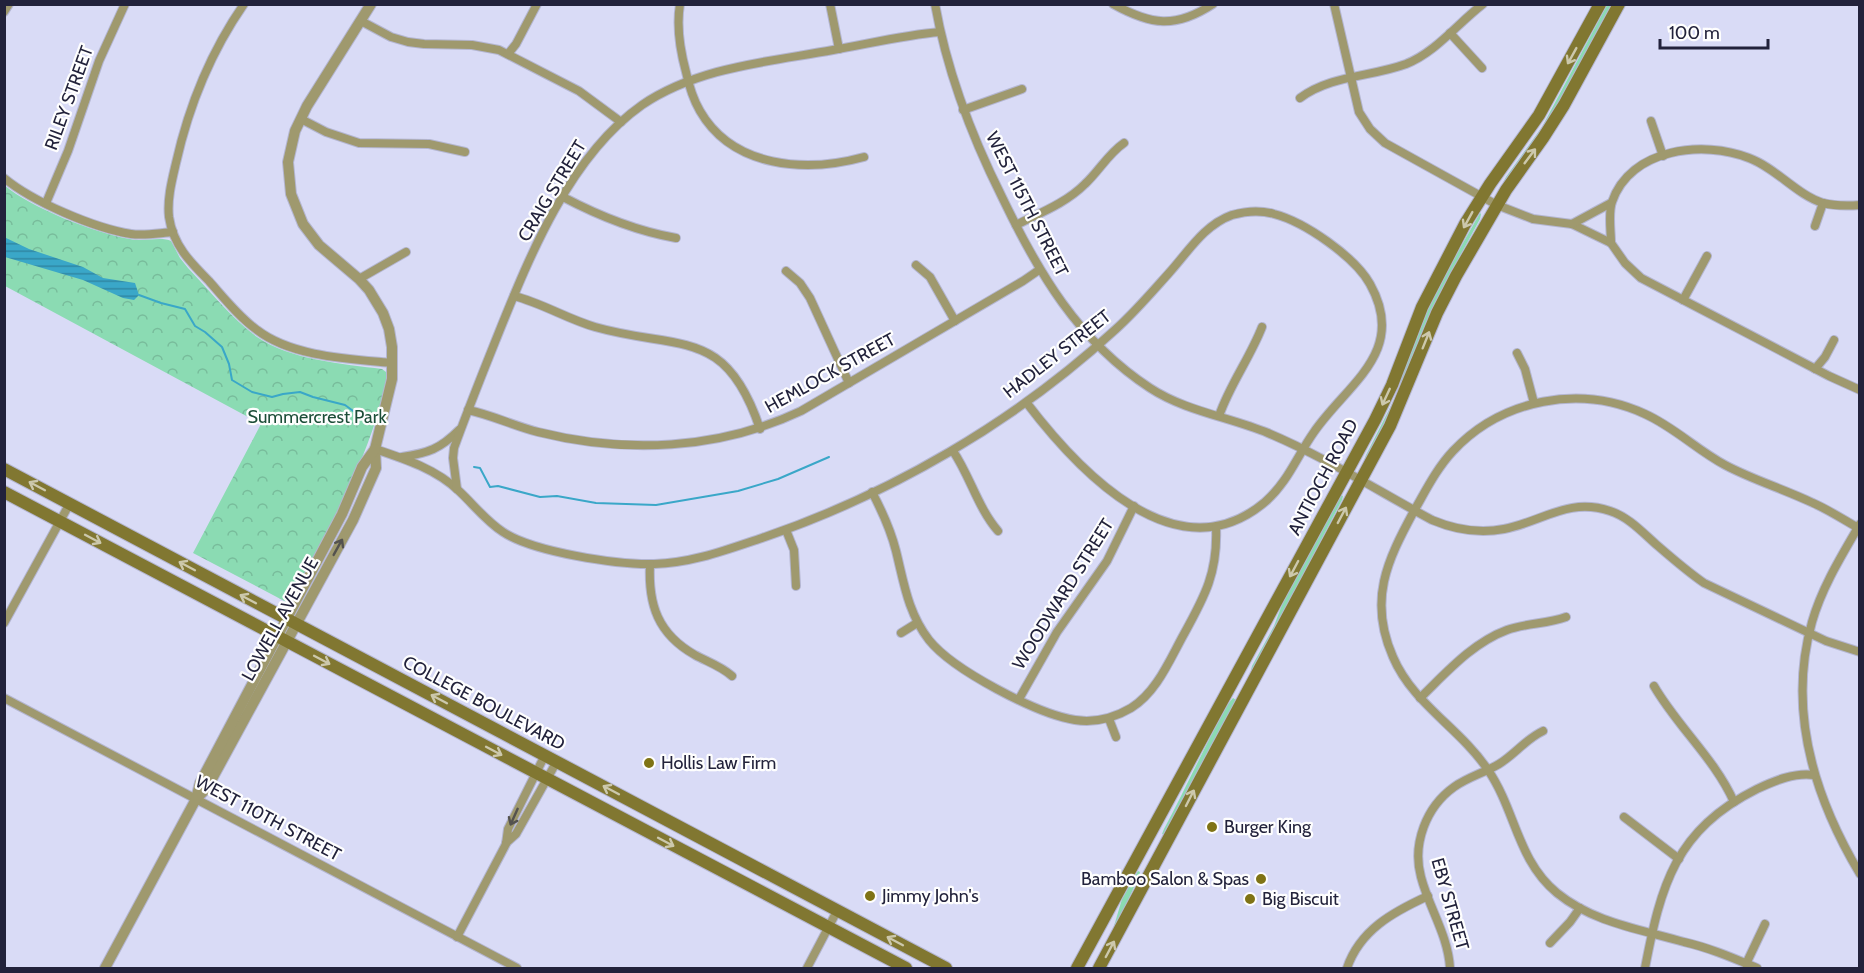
<svg xmlns="http://www.w3.org/2000/svg" width="1864" height="973" font-family="Cabin,sans-serif">
<defs>
<pattern id="park-crowns" width="20" height="18" patternUnits="userSpaceOnUse" patternTransform="scale(1.5)"><rect width="20" height="18" fill="#8bdbb3"/><path d="M2 6a3 3 0 1 1 6 0M12 15a3 3 0 1 1 6 0" fill="none" stroke="#78bc9b"/></pattern>
<pattern id="water-rules" width="6" height="5" patternUnits="userSpaceOnUse" patternTransform="scale(1.5)"><rect width="6" height="5" fill="#3aa7c8"/><path d="M0 2.5h6" fill="none" stroke="#3088a4"/></pattern>
</defs>
<rect width="100%" height="100%" fill="#d9dbf6"/>
<!-- green -->
<g fill="#8bdbb3">
<polygon points="1607,5 1614,5 1550,123 1505,184 1503,183 1506,177 1542,127"/>
<polygon points="1480,213 1481,214 1480,219 1448,278 1408,377 1366,462 1364,461 1366,455 1398,392 1407,357 1433,296"/>
<path d="M1341,495L1343,496L1342,500C1312,557 1284,614 1253,671L1251,670L1252,666L1274,626L1283,602Z"/>
<path d="M1233,698L1236,700L1235,705L1165,835L1162,834L1164,829C1186,788 1205,745 1228,704Z"/>
<polygon points="1138,871 1140,872 1139,876 1116,927 1114,926 1122,899"/>
</g>
<!-- park -->
<path fill="url(#park-crowns)" d="M4,185C31,208 95,233 130,239C142,242 162,236 171,241L180,258L188,268C210,291 231,318 257,337C290,360 344,364 382,369L386,372C390,381 384,393 381,403C361,474 324,538 290,604L193,553L261,424L5,286Z"/>
<!-- water -->
<polygon fill="url(#water-rules)" points="4,237 29,249 83,267 103,278 135,283 139,295 134,300 123,298 83,280 5,257"/>
<g fill="none" stroke-linecap="round" stroke-linejoin="round">
<!-- stream -->
<g stroke="#3aa7c8" stroke-width="2">
<polyline points="139,295 161,303 185,309 195,326 205,332 222,347 229,364 232,380 252,392 272,397 283,394 300,392 313,397 345,405 364,419"/>
<polyline points="474,467 480,468 490,487 498,486 540,497 557,496 596,503 656,505 738,491 778,479 829,457"/>
</g>
<!-- minor casing -->
<g stroke="#b4b6d1" stroke-width="10">
<g id="minor">
<path d="M244,4C210,53 189,105 176,163C172,180 167,199 169,217C173,245 190,262 209,281C224,298 239,317 257,330C292,357 350,359 393,363"/>
<path d="M680,4C676,28 680,50 686,72C689,86 693,99 700,111C733,168 806,173 864,157"/>
<polyline points="830,4 839,49"/>
<path d="M935,4C947,72 971,135 1002,197C1038,272 1078,341 1150,388C1185,411 1229,417 1268,433C1325,457 1378,491 1432,520C1456,530 1479,534 1504,529C1542,522 1568,497 1610,511C1629,517 1643,533 1658,546C1673,559 1688,572 1704,583L1826,641L1860,652"/>
<path d="M1113,4C1151,25 1175,29 1213,4"/>
<polyline points="1334,4 1359,112 1370,129 1385,143 1497,205 1533,219 1572,224 1611,243 1625,263 1641,278 1829,376 1860,390"/>
<polyline points="4,12 9,4"/>
<polyline points="361,21 391,37 408,42 424,44 472,45 499,50 579,91 621,122"/>
<polyline points="1450,33 1482,68"/>
<polyline points="508,54 516,44 537,4"/>
<path d="M1300,98C1331,75 1371,77 1406,64C1436,52 1457,24 1483,4"/>
<polyline points="963,110 1022,89"/>
<polyline points="301,119 326,132 359,143 429,144 465,152"/>
<polyline points="1651,121 1663,156"/>
<path d="M4,178C33,202 94,228 131,234C145,236 159,233 173,232"/>
<path d="M563,197C599,216 636,231 676,238"/>
<polyline points="46,203 68,151 99,61 125,4"/>
<polyline points="1572,224 1611,203"/>
<path d="M1016,225C1040,213 1066,203 1085,184C1099,171 1108,154 1124,143"/>
<polyline points="1815,226 1823,203"/>
<path d="M1611,243C1611,231 1608,213 1612,202C1630,148 1704,140 1749,158C1776,168 1797,195 1823,203C1835,206 1847,206 1860,205"/>
<polyline points="916,265 930,277 955,321"/>
<polyline points="786,271 800,283 810,298 849,383"/>
<polyline points="359,279 406,252"/>
<path d="M514,296C542,303 567,319 595,327C680,351 726,326 760,429"/>
<polyline points="1683,300 1707,256"/>
<polyline points="1517,353 1525,369 1534,403"/>
<polyline points="1815,369 1825,357 1834,340"/>
<path d="M468,410C492,415 514,426 538,432C626,454 718,450 801,411L1023,281L1039,270"/>
<path d="M1219,416C1230,384 1250,358 1262,327"/>
<path d="M375,449C405,459 436,469 459,491C474,505 486,521 503,532C533,552 618,565 654,564C692,563 726,550 762,538C891,494 1015,422 1116,329C1135,312 1152,292 1169,273C1188,252 1204,225 1232,215C1246,211 1261,210 1274,214C1305,222 1355,257 1370,284C1408,352 1347,384 1314,432C1297,456 1288,482 1265,502C1176,577 1077,469 1026,402"/>
<path d="M953,451C970,476 978,508 998,531"/>
<path d="M402,457C428,453 440,449 459,430"/>
<path d="M457,489L453,458L454,448C467,412 481,377 495,342C528,260 568,157 642,105C698,67 768,62 833,50C868,44 904,35 940,32"/>
<path d="M872,492C882,511 891,531 896,551C904,583 908,613 929,640C953,670 1037,714 1075,720C1095,723 1114,718 1131,708C1157,692 1170,659 1184,634C1205,596 1218,572 1216,527"/>
<path d="M1860,524C1842,555 1822,587 1812,622C1787,711 1814,797 1860,874"/>
<polyline points="786,530 794,550 796,586"/>
<path d="M650,564C648,605 658,634 695,655C708,662 721,666 732,676"/>
<polyline points="4,623 70,503"/>
<polyline points="901,633 917,623"/>
<path d="M1654,686C1677,726 1715,759 1734,802"/>
<polyline points="4,698 517,968"/>
<path d="M1420,698C1446,673 1472,643 1507,630C1526,623 1547,624 1566,617"/>
<polyline points="1019,699 1057,632 1107,561 1134,506"/>
<polyline points="1109,719 1116,737"/>
<polyline points="1624,817 1679,859"/>
<polyline points="506,843 516,834 557,761"/>
<polyline points="457,937 506,844 508,829 545,755"/>
<polyline points="1550,943 1570,922 1580,908"/>
<polyline points="1746,964 1765,924"/>
<polyline points="807,968 837,911"/>
<path d="M1347,968C1360,930 1393,912 1428,896"/>
<path d="M1450,968C1448,935 1429,908 1421,877C1412,844 1426,807 1454,787C1468,777 1484,773 1499,764C1515,754 1526,739 1543,731"/>
<path d="M1645,968C1661,885 1675,830 1757,789C1774,781 1795,772 1814,775"/>
<path d="M1757,968C1733,958 1710,948 1684,942C1640,929 1594,923 1557,893C1517,860 1516,811 1488,770C1460,728 1413,704 1393,657C1368,600 1387,561 1414,511C1426,490 1437,468 1453,451C1502,399 1580,384 1645,414C1674,427 1697,450 1725,465C1753,480 1784,489 1813,503C1829,510 1844,520 1860,529"/>
</g>
</g>
<!-- tertiary casing -->
<g stroke="#b4b6d1" stroke-width="12">
<g id="tertiary">
<polyline points="196,799 207,788 353,520 376,468 375,449 392,379 392,347 389,329 383,313 369,290 359,279 319,245 303,224 291,194 288,162 295,131 307,106 371,4"/>
<polyline points="105,968 196,799 200,783 342,514 362,467 375,449"/>
</g>
</g>
<!-- secondary casing -->
<g stroke="#b4b6d1" stroke-width="14">
<g id="secondary">
<polyline points="4,469 946,968"/>
<polyline points="4,492 906,968"/>
<polyline points="1077,968 1375,420 1392,385 1422,307 1465,224 1490,184 1539,115 1600,4"/>
<polyline points="1099,968 1390,426 1437,313 1456,276 1506,190 1543,138 1564,105 1619,4"/>
</g>
</g>
<!-- minor -->
<use href="#minor" stroke="#9f996e" stroke-width="8"/>
<!-- tertiary -->
<use href="#tertiary" stroke="#9f996e" stroke-width="10"/>
<!-- secondary -->
<use href="#secondary" stroke="#817731" stroke-width="12"/>
</g>
<!-- one-way arrows -->
<defs><path id="oneway-shaft" d="M-6 0H5M1.5-3L5.5 0L1.5 3" fill="none" stroke-width="1.6" stroke-linecap="round" stroke-linejoin="round" transform="scale(1.5)"/></defs>
<g stroke="#ccc8ac">
<use href="#oneway-shaft" transform="translate(1572 56) rotate(119)"/>
<use href="#oneway-shaft" transform="translate(1530 156) rotate(-53)"/>
<use href="#oneway-shaft" transform="translate(1468 220) rotate(119)"/>
<use href="#oneway-shaft" transform="translate(1426 340) rotate(-68)"/>
<use href="#oneway-shaft" transform="translate(1386 397) rotate(115)"/>
<use href="#oneway-shaft" transform="translate(37 486) rotate(-152)"/>
<use href="#oneway-shaft" transform="translate(1342 515) rotate(-62)"/>
<use href="#oneway-shaft" transform="translate(93 539) rotate(28)"/>
<use href="#oneway-shaft" transform="translate(187 566) rotate(-152)"/>
<use href="#oneway-shaft" transform="translate(1294 569) rotate(118)"/>
<use href="#oneway-shaft" transform="translate(248 599) rotate(-152)"/>
<use href="#oneway-shaft" transform="translate(322 660) rotate(28)"/>
<use href="#oneway-shaft" transform="translate(439 699) rotate(-152)"/>
<use href="#oneway-shaft" transform="translate(494 751) rotate(28)"/>
<use href="#oneway-shaft" transform="translate(611 790) rotate(-152)"/>
<use href="#oneway-shaft" transform="translate(1190 798) rotate(-63)"/>
<use href="#oneway-shaft" transform="translate(666 842) rotate(28)"/>
<use href="#oneway-shaft" transform="translate(895 941) rotate(-152)"/>
<use href="#oneway-shaft" transform="translate(1110 949) rotate(-62)"/>
</g>
<g stroke="#54524f">
<use href="#oneway-shaft" transform="translate(338 547) rotate(-61)"/>
<use href="#oneway-shaft" transform="translate(514 817) rotate(114)"/>
</g>
<!-- markers -->
<g fill="#7f7315" stroke="#fefefe" stroke-width="2">
<circle cx="649" cy="763" r="6"/>
<circle cx="1212" cy="827" r="6"/>
<circle cx="1261" cy="879" r="6"/>
<circle cx="870" cy="896" r="6"/>
<circle cx="1250" cy="899" r="6"/>
</g>
<g text-anchor="middle" stroke-width="4.5" stroke-linejoin="round" paint-order="stroke">
<!-- street labels -->
<g font-size="18" fill="#22223b" stroke="#fefefe">
<text transform="translate(69 98) rotate(-70)" y="6">RILEY STREET</text>
<text transform="translate(552 191) rotate(-59)" y="6">CRAIG STREET</text>
<text transform="translate(1027 204) rotate(63)" y="6">WEST 115TH STREET</text>
<text transform="translate(1057 354) rotate(-38)" y="6">HADLEY STREET</text>
<text transform="translate(830 373) rotate(-29)" y="6">HEMLOCK STREET</text>
<text transform="translate(1323 477) rotate(-62)" y="6">ANTIOCH ROAD</text>
<text transform="translate(1063 594) rotate(-58)" y="6">WOODWARD STREET</text>
<text transform="translate(280 619) rotate(-61)" y="6">LOWELL AVENUE</text>
<text transform="translate(484 703) rotate(28)" y="6">COLLEGE BOULEVARD</text>
<text transform="translate(268 818) rotate(28)" y="6">WEST 110TH STREET</text>
<text transform="translate(1450 904) rotate(74)" y="6">EBY STREET</text>
</g>
<!-- park labels -->
<g font-size="18" fill="#1b4d37" stroke="#fefefe">
<text x="317" y="423">Summercrest Park</text>
</g>
<!-- poi labels -->
<g font-size="18" fill="#22223b" stroke="#fefefe" text-anchor="start">
<text x="661" y="769">Hollis Law Firm</text>
<text x="1224" y="833">Burger King</text>
<text x="1249" y="885" text-anchor="end">Bamboo Salon &amp; Spas</text>
<text x="882" y="902">Jimmy John's</text>
<text x="1262" y="905">Big Biscuit</text>
</g>
</g>
<!-- border -->
<rect width="1864" height="973" fill="none" stroke="#22223b" stroke-width="12"/>
<!-- scale -->
<path d="M1660 39v9h108v-9" fill="none" stroke="#22223b" stroke-width="3"/>
<text x="1669" y="39" font-size="18" fill="#22223b" stroke="#fefefe" stroke-width="4.5" paint-order="stroke">100 m</text>
</svg>
